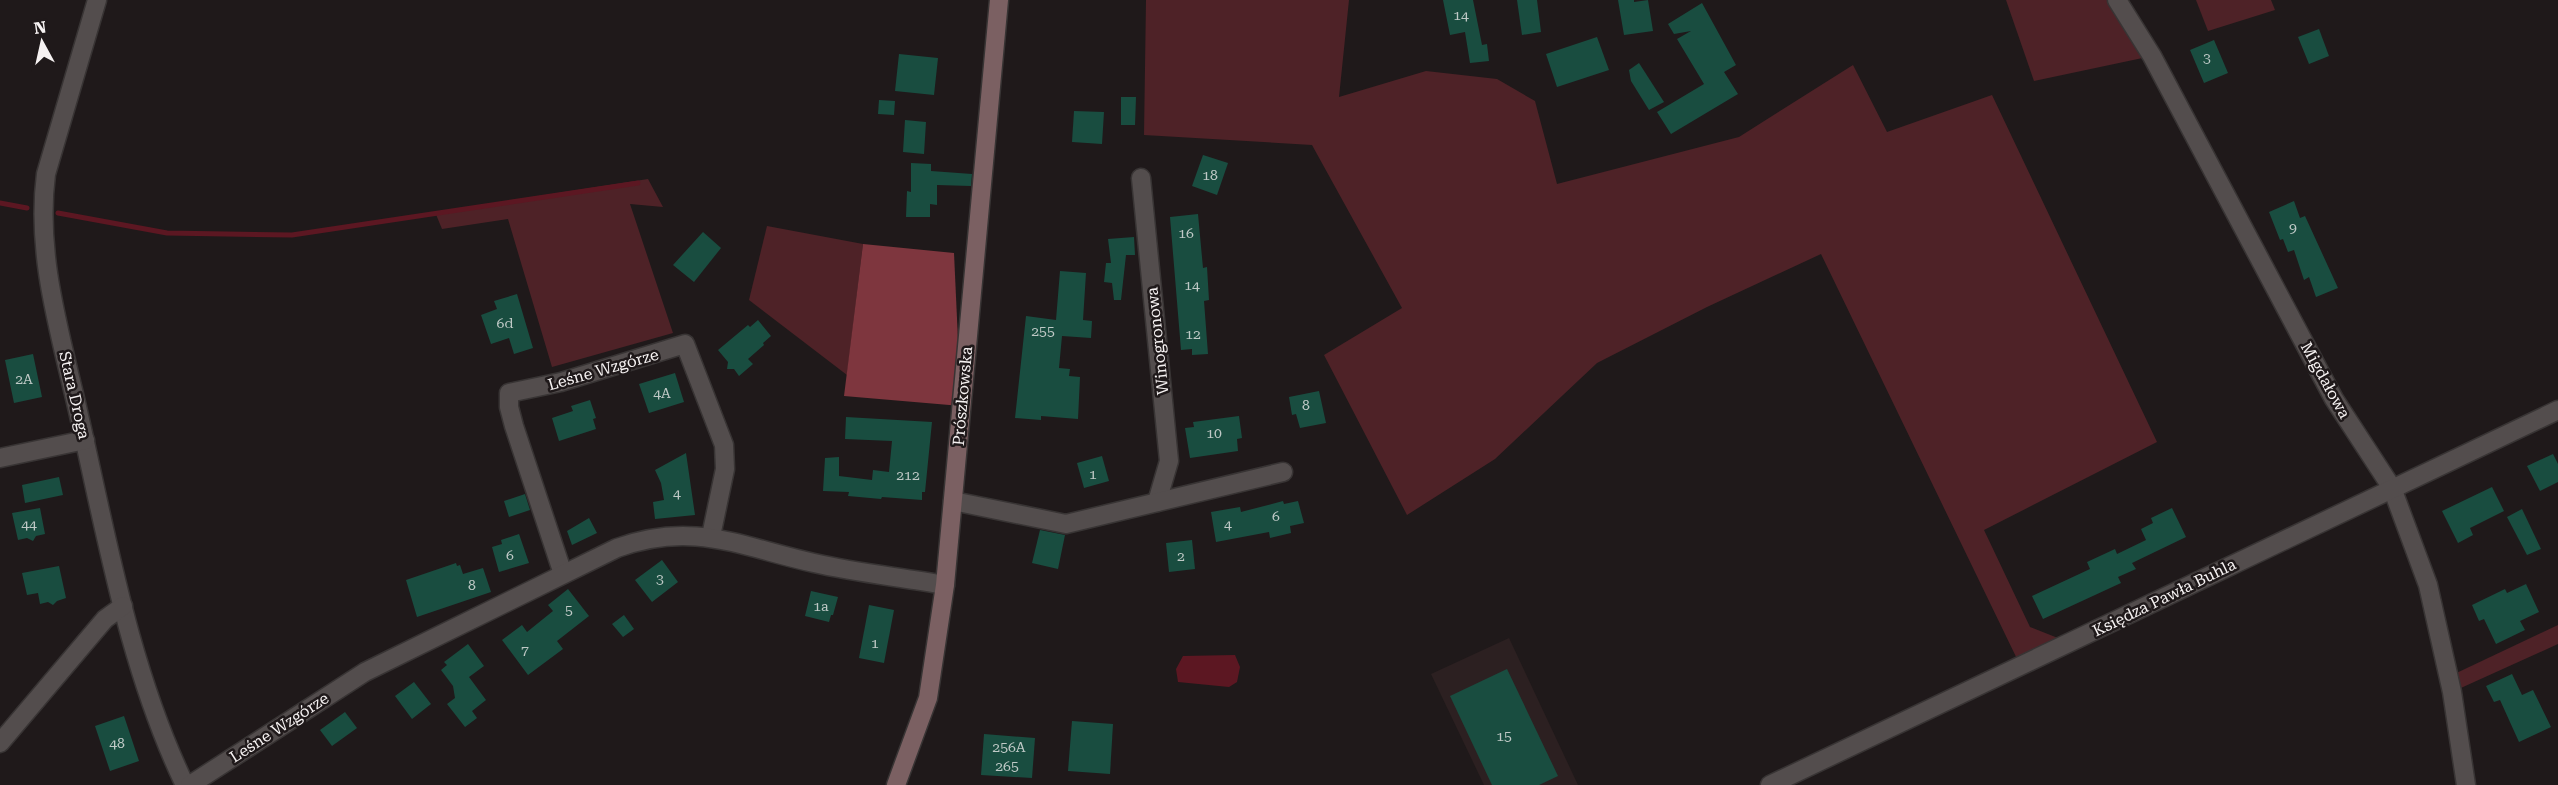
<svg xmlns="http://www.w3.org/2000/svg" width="2558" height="785" font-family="'Roboto Serif',serif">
<rect width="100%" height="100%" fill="#1f191a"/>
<!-- built -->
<polygon fill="#2c2021" points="1509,638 1578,785 1484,785 1431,674"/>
<!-- green -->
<g fill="#4e2227">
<polygon points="1146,0 1349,0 1339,97 1426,71 1497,79 1535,101 1557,184 1739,137 1853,65 1887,132 1992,95 2157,442 1984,530 2030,627 2068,642 2020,665 1821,254 1707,307 1597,363 1495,459 1407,515 1324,355 1402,308 1312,145 1144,135"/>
<polygon points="2006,0 2117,0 2152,56 2034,81"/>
<polygon points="2196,0 2271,0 2275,10 2208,31"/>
<polygon points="648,179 663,207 630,204 673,333 552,367 508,219 442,229 435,212"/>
<polygon points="767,226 863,244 847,375 749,300"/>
<polygon points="2558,625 2558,644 2452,692 2448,677"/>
</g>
<!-- forest -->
<polygon fill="#7e363e" points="863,244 954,253 961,406 844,396"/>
<!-- water -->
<polygon fill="#5c1722" points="1235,655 1240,667 1237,682 1229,687 1178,682 1176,669 1183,656"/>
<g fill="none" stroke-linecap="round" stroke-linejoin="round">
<!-- stream -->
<g stroke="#5c1722" stroke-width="5">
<polyline points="0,203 27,208"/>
<polyline points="58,213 167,233 292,235 638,183"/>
</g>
</g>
<!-- building -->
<g fill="#194d40">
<polygon points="1443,0 1473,0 1482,45 1487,44 1489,61 1470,63 1465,32 1450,35"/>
<polygon points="1517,0 1537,0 1541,32 1522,35"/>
<polygon points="1618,0 1634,0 1634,2 1648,0 1653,31 1624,35"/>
<polygon points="1702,3 1736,65 1724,72 1738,94 1671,134 1657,112 1704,84 1677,39 1691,31 1674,34 1668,24"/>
<polygon points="2319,29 2329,56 2309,64 2298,37"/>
<polygon points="1597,37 1609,70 1557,87 1546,54"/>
<polygon points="2214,40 2228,73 2204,83 2190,50"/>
<polygon points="899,54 938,58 934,95 895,91"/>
<polygon points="1639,63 1664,102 1649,110 1631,81 1629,70"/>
<polygon points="1121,97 1136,97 1135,125 1121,125"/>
<polygon points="879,100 895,101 894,115 878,114"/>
<polygon points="1074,111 1104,112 1102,144 1072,142"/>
<polygon points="905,120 926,122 924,154 903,152"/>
<polygon points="1203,155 1228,163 1217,195 1192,186"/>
<polygon points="911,163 931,164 931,171 972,174 971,186 937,185 937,205 930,204 930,217 906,217 907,191 911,192"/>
<polygon points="2294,201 2300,218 2305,216 2338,288 2316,297 2309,277 2304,280 2294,250 2288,252 2283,239 2280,240 2269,212"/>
<polygon points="1198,214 1203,268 1207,267 1209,300 1204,301 1208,354 1192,355 1192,349 1181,350 1170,217"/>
<polygon points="703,232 721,248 694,282 673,265"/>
<polygon points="1134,237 1135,255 1126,255 1121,300 1114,300 1112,283 1104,282 1106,263 1111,263 1108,239"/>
<polygon points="1060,271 1086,273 1083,320 1092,321 1091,338 1062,336 1059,368 1070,369 1069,376 1080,377 1078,419 1041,416 1041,420 1015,418 1026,316 1056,320"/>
<polygon points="517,294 533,348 514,354 509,338 491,344 481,315 497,309 494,301"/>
<polygon points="758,320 771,336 763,343 764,345 748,359 753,364 739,376 734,369 727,369 728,362 718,350 748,325 750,327"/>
<polygon points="33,354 42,397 14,403 5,360"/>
<polygon points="675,373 684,402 649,413 639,384"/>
<polygon points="1319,391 1326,423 1300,428 1296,414 1292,415 1289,397"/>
<polygon points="590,400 596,418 593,419 596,429 559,441 552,418 573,411 571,406"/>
<polygon points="1239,416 1242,438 1237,439 1238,451 1190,458 1185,428 1194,427 1193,422"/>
<polygon points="846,417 932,422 925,492 922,492 922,500 882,497 881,499 848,496 849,492 823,491 825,458 839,457 839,476 872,480 873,470 889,472 892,441 845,439"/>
<polygon points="686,453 695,515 655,519 653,502 664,500 661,483 655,470"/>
<polygon points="2553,454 2558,464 2558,482 2540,491 2527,466"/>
<polygon points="1102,456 1109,481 1084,488 1077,463"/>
<polygon points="59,477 63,495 25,503 22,485"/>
<polygon points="2492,487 2504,511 2470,528 2473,535 2458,543 2442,511"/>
<polygon points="525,494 530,510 509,517 504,501"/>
<polygon points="1283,501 1284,504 1298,501 1304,523 1290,526 1291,533 1270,538 1269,532 1216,542 1211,512 1240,507 1241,512"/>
<polygon points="40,508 45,534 36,536 33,541 27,538 18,540 12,513"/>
<polygon points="2172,508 2186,537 2132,563 2136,569 2118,577 2121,583 2043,619 2032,596 2090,569 2087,562 2115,549 2117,554 2146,540 2141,529 2153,523 2151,518"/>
<polygon points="2522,509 2541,549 2527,555 2507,517"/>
<polygon points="589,518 597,533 572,545 567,531"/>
<polygon points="1040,530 1065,535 1058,569 1032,563"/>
<polygon points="519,534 529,563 499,572 492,547 502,544 501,540"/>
<polygon points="1192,540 1195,569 1169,572 1166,543"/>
<polygon points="662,560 678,582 652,602 635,580"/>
<polygon points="456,563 457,566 460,565 463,574 483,568 491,592 417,617 406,580"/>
<polygon points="59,566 66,598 57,601 53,605 48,602 40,604 38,593 27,595 22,573"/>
<polygon points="2526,584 2539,612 2520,621 2525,630 2496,644 2484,619 2479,621 2472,605 2505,589 2507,593"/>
<polygon points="568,589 589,616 557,641 563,649 528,675 502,640 522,625 527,632 553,611 548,605"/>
<polygon points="811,591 838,597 833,615 831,615 829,622 805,616"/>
<polygon points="869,605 894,610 884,663 859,658"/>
<polygon points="624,615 634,629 623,637 612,624"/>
<polygon points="468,644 484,666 469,677 486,700 472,711 477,718 465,727 447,704 455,698 453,686 441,670 447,665 444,662"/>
<polygon points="1507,669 1558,776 1539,785 1492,785 1450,696"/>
<polygon points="2512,674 2522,695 2533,690 2551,727 2519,742 2500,700 2494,702 2486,686"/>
<polygon points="414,682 431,704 412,719 395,696"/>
<polygon points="345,712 357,728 332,746 320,730"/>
<polygon points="124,716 139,761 110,771 95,726"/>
<polygon points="1072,721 1113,724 1110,774 1068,771"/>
<polygon points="984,734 1035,738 1032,778 981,775"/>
</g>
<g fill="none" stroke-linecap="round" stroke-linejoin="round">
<!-- street casing -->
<g stroke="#383434" stroke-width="21">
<g id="street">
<path d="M97,0L46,174C35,257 62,339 80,420C108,543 130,671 185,785"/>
<polyline points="2117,0 2152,56 2334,399 2392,488 2428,585 2452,692 2466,785"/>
<polyline points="1141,178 1169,461 1157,502"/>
<polyline points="0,458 85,440"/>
<polyline points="953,501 1066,524 1283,472"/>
<polyline points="563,574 514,426 509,407 509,393 561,382 685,344 724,445 725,469 711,536"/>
<polyline points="0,743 105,619 123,606"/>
<path d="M190,785L365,672L617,548C693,520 741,547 814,563C857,573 901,577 945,585"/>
<polyline points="1770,785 2558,410"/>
</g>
</g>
<!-- secondary casing -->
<g stroke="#383434" stroke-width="21">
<polyline id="secondary" points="896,785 928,698 945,585 999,0"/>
</g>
<!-- street -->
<use href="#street" stroke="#534d4d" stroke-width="18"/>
<!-- secondary -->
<use href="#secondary" stroke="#7b6062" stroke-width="18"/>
</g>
<g text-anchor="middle" stroke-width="5" stroke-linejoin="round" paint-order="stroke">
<!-- number labels -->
<g font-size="14" fill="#bfc9c6">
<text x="1461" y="20">14</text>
<text x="2207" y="63">3</text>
<text x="1210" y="180">18</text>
<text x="2293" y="233">9</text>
<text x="1186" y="238">16</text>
<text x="1192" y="290">14</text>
<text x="505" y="328">6d</text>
<text x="1043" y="336">255</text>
<text x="1193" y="339">12</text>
<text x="24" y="384">2A</text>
<text x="662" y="398">4A</text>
<text x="1306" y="410">8</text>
<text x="1214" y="438">10</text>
<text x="1093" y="479">1</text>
<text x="908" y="480">212</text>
<text x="677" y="498">4</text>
<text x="1276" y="521">6</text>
<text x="29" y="529">44</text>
<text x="1228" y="529">4</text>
<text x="510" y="560">6</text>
<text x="1181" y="561">2</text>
<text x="660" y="584">3</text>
<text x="472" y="590">8</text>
<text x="821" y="611">1a</text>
<text x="569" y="615">5</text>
<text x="875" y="648">1</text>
<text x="525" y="655">7</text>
<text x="1504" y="741">15</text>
<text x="117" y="748">48</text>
<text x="1009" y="752">256A</text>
<text x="1007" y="771">265</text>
</g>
<!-- street labels -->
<g font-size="16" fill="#f6f2f2" stroke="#1f191a">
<text transform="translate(1157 341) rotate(-96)" y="6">Winogronowa</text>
<text transform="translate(603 369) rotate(-16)" y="6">Leśne Wzgórze</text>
<text transform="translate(2326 380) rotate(61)" y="6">Migdałowa</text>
<text transform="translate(75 395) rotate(77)" y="6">Stara Droga</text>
<text transform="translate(962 396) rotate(-85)" y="6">Prószkowska</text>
<text transform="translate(2164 597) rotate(-26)" y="6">Księdza Pawła Buhla</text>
<text transform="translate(279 727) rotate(-33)" y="6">Leśne Wzgórze</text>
</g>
</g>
<!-- north arrow -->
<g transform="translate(42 42) rotate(352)" stroke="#1f191a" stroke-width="4.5" paint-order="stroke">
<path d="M0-4.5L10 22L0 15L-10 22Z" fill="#f6f2f2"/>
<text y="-9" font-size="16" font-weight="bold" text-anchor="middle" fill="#f6f2f2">N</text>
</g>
</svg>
